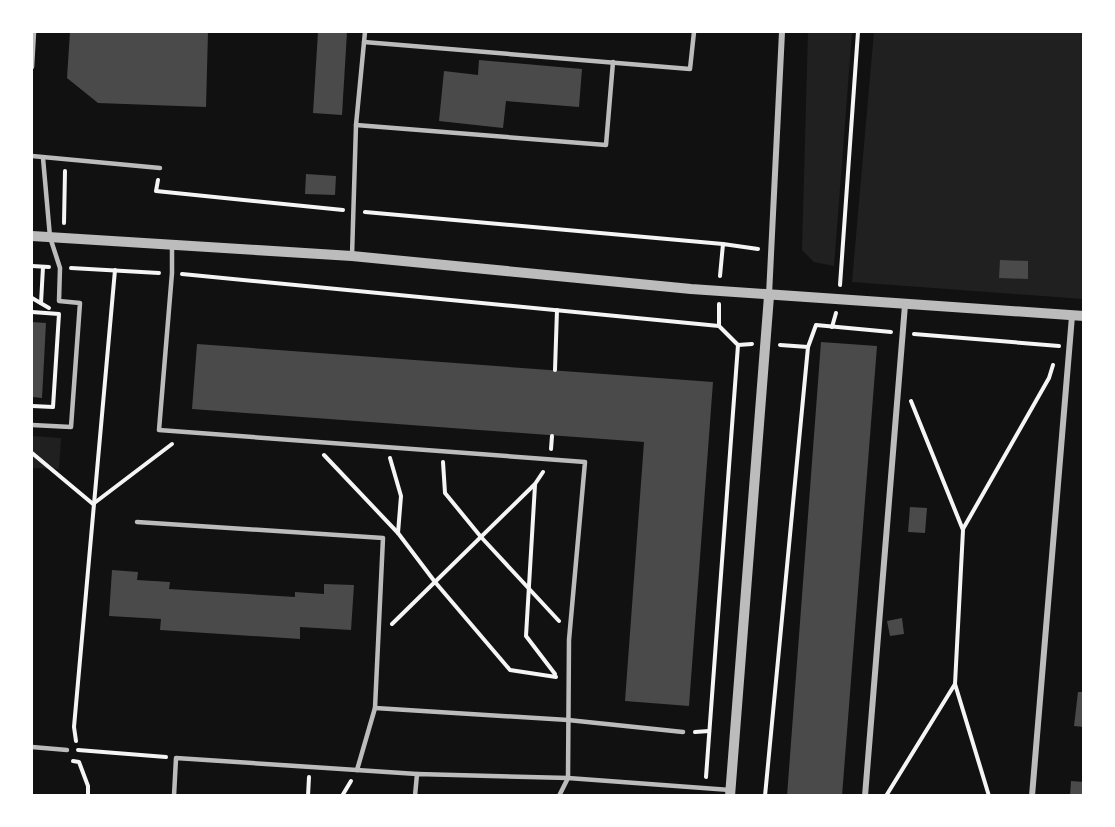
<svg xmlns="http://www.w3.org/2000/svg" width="1115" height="827" font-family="'Sofia Sans Condensed',sans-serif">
<rect width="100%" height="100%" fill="#111"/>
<!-- green -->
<g fill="#202020">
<polygon points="808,32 852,32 834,266 814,262 802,250"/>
<polygon points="874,32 1083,32 1083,299 852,282"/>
<polygon points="32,436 61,438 59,469 32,468"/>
</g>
<!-- building -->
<g fill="#4a4a4a">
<polygon points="70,32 208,32 206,107 98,103 67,78"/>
<polygon points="318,32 347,32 342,115 313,113"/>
<polygon points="479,60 582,69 579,107 506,101 503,128 439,121 444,71 478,75"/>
<polygon points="306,174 336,176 335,195 305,194"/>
<polygon points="1000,260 1028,261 1028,279 999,278"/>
<polygon points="32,322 46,323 42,398 32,397"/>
<polygon points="821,342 877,346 842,796 787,796"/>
<polygon points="197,344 713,382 689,706 625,701 644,442 192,409"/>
<polygon points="910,507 927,508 925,533 908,532"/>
<polygon points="112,570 138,572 137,580 170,582 169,589 295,597 295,592 324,594 324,584 354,585 351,630 300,627 300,639 160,630 161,619 109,616"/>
<polygon points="902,618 904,634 890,636 887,621"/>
<polygon points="1078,692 1084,692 1084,727 1074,726"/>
<polygon points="1071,781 1084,782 1084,796 1070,796"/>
</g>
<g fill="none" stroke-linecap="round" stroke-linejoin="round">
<!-- path -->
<g stroke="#f5f5f5" stroke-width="4">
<polyline points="158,180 156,191 343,210"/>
<polyline points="365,212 723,244"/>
<polyline points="64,223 65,171"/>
<polyline points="32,266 49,267"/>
<polyline points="71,268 159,273"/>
<polyline points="182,274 719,326"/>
<polyline points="720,276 723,244 758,249"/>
<polyline points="840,285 858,32"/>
<polyline points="32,298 49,308"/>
<polyline points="41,303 43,267"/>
<polyline points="32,312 59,314 53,407 32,406"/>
<polyline points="832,327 836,313"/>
<polyline points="914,334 1059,346"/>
<polyline points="738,345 752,344"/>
<polyline points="808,347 816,325 891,332"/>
<polyline points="555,370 557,310"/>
<polyline points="911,401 963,530 955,684"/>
<polyline points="551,449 552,436"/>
<polyline points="32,453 93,504 172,444"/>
<polyline points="324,455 398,533 435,582 510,670 556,677"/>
<polyline points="390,458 401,496 398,533"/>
<polyline points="443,462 445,493 481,537 559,621"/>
<polyline points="535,485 526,636 555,674"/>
<polyline points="963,529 1049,378 1053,365"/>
<polyline points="392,624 535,484 543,472"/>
<polyline points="695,732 709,731"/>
<polyline points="76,741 74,727 115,270"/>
<polyline points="78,750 166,757"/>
<polyline points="73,761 79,762 88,786 88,796"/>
<polyline points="706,777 738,345 719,326 719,304"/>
<polyline points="308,796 309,777"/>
<polyline points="342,796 351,781"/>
<polyline points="765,796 808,347 780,345"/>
<polyline points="886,796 955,684 989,796"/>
</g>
<!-- service -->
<g stroke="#bcbcbc" stroke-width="4.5">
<polyline points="364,42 690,69 694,32"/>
<polyline points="32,67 34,32"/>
<polyline points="356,125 606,145 613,62"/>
<polyline points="32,156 160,168"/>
<polyline points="172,247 172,273 159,430 585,462 569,640 568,778 559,796"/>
<polyline points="352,256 356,125 365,32"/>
<polyline points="32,425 71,427 80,303 59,301 60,268 50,237 43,158"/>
<polyline points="137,522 383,538 375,708 357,770"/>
<polyline points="375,708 568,720 683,732"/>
<polyline points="32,747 67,750"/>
<polyline points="174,796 176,758 417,774"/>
<polyline points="415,796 417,774 568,778 730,790"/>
</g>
<!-- minor -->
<g stroke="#bcbcbc" stroke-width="6">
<polyline points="769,295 782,32"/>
<polyline points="865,796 905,305"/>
<polyline points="1032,796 1072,316"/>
</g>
<!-- tertiary -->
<g stroke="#bcbcbc" stroke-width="10">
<polyline points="32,236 352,256 691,289 1084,316"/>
<polyline points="730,796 769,296"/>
</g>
</g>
<!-- border -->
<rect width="1115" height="827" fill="none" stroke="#ffffff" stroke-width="66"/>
</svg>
